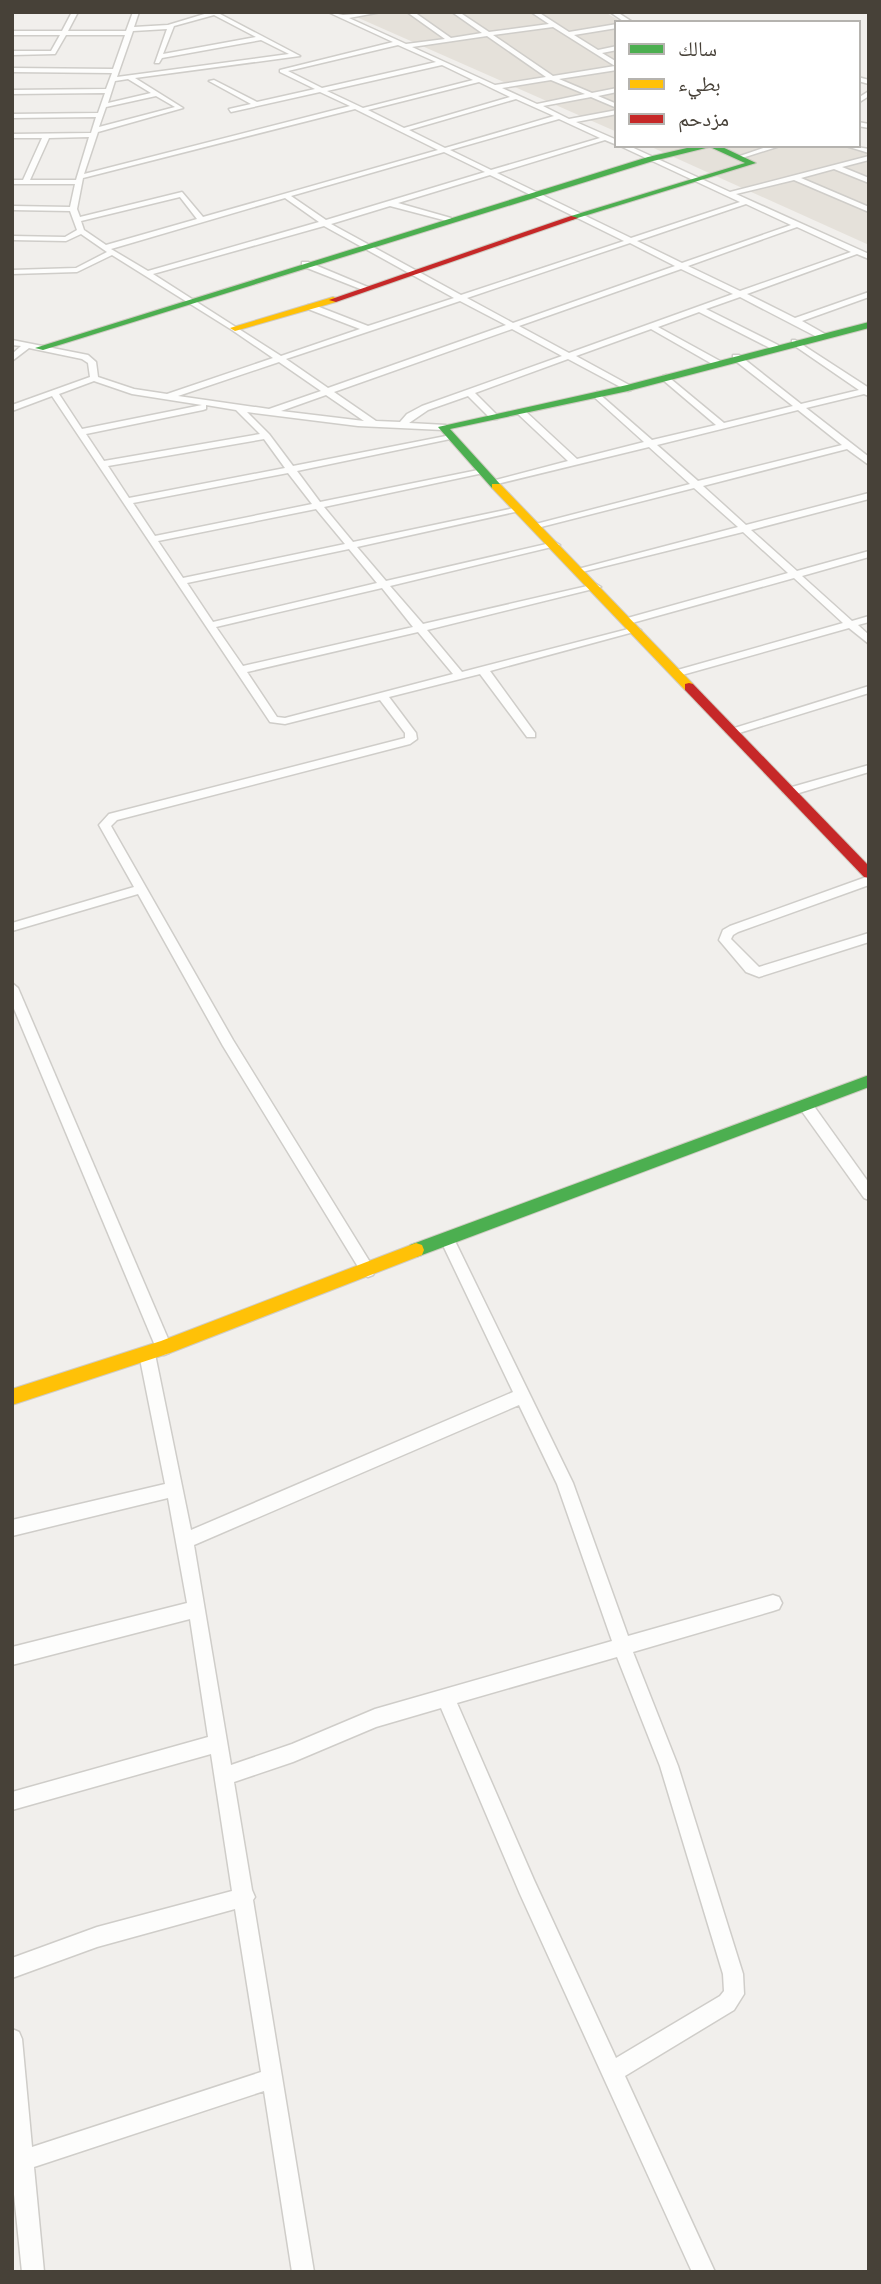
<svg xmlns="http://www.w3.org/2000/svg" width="881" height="2284" font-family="'Noto Sans','Noto Naskh Arabic',sans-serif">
<rect width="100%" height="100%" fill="#f1efec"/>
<!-- residential -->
<g fill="#e5e1da">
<polygon points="345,12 605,12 623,23 617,23 617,132"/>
<polygon points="647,145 839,145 869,154 869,245"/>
</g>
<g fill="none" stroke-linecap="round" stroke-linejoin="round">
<!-- street casing -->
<g stroke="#cfcdc9" stroke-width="3">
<g id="street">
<path d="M72,12H78L68,31H126L133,12H139L134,27L168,25L211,12H222L220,14L300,56L135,78L183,108L98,132L84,174L350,106L320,92L231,112L229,109L251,104L209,81L214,80L257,102L315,89L280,72V70L393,42L328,12L343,15L381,12L349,18L406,44L445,39L407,12H414L451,38L482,33L452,12H459L489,32L549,24L531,12H538L569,32L617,24V28L574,35L598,50L617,46V50L602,53L617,62V70L559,79L592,93L617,88V92L598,96L617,104V108L591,97L543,106L569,119L617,110V114L576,122L617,140V145L605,140L497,173L631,238L740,202L618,145H627L730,192L869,156V160L842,167L869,178V183L834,169L801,178L869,207V212L794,180L736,194L869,254V259L857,254L747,294L795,318L869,292V297L802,321L825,334V338H819L740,297L706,309L778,345V349H772L699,312L658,327L720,361V365H714L651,329L576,356L631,386V390L628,391L568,359L475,393L497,415V419H491L468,396L428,410L409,423L446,425V429L443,430L358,426L247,412L269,434L293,466L451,435L455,438L297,471L320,502L483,469L488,472L324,507L353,542L519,507L524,510L357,547L386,581L555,542L560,545L390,586L423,624L596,584L601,587L427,630L462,672L636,627L641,630L490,671L535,733V737H527L480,674L389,697L416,733L417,739L410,744L117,820L111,826L233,1040L373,1267L375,1271L373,1275L368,1277L363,1275L223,1046L138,894L12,931V923L134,887L99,825L109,814L405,738V733L380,700L285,724L270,722L52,396L12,411V405L90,377L88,363L82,359L29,348L12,361V354L21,346L12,345V340L88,355L96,362L98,377L134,389L167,394L273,358L232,330L112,255L77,272L12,274V270L76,268L107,252L81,234L66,241L12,240V236L65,237L77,230L70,211L12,210V206L70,207L75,184H12V180H23L42,138H12V134L91,133L96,117L12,118V114L98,113L105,93L12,94V90L106,89L112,73L12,72V68L113,69L125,35H66L55,54L12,55V51H51L60,35H12V31H62ZM214,15L256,37L163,54L174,26ZM553,27L615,66L553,76L493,35ZM167,29L155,63H159L162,58L261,40L289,54L117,77L133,31ZM487,36L546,77L495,85L412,47ZM398,45L436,62L322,88L288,71ZM442,65L473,80L363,108L327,91ZM128,79L151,93L108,103L115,81ZM551,80L585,94L537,104L502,88ZM479,82L510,97L404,128L368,110ZM156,96L175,107L99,127L106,107ZM516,99L554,116L445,148L409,130ZM355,109L438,150L203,217L182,192L80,217L77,209L83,178ZM559,119L600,138L491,170L450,150ZM89,137L76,180H30L49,138ZM444,152L485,172L326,220L291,196ZM490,175L624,241L461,295L331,224L390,206L451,222V218L398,203ZM180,197L197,219L106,245L84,230L81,221ZM285,198L319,222L148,271L111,249ZM746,204L791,225L682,263L637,241ZM324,226L454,298L368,326L314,305H308V309L360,329L281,356L153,274ZM797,227L851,252L740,291L688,266ZM630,243L675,266L513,323L467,298ZM681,269L733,294L569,353L519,326ZM460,301L506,325L328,388L286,359ZM512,329L562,356L422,406L407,414L400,422L376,421L334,392ZM279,362L321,391L269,409L178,396ZM94,381L132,394L202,405L82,429L59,394ZM326,395L364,421L281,411ZM206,405L236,410L260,434L104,461L86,434L203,410L206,409ZM264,439L285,468L129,498L108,466ZM288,473L312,504L155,536L133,503ZM316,509L345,544L183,578L158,541ZM349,549L377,583L213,622L187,583ZM382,588L413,627L243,666L216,627ZM418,632L453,674L285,718L277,717L247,672Z"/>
<polygon points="610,12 617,12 634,23 626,23"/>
<polygon points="858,77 869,80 869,84 858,81"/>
<polygon points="869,91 869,96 858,103 858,98"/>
<polygon points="858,122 869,124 869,128 858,126"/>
<polygon points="772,145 783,145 742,158 737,157"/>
<polygon points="845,145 869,149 869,153 846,146"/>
<polygon points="302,262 308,262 370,288 363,290 302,266"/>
<path d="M795,340L869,388V396L864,394L806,408L869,457V465L847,449L703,486L746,525L869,493V499L751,530L797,571L869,551V557L802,576L852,621L869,616V622L858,625L869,635V644L849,628L682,675H674V671L843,623L794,578L632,623H624V619L788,573L743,532L578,573V569L738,527L694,488L537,528L532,525L690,484L649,447L493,485L488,482L568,461L518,414V410H524L577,459L644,442L594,397L593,395L597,392L652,440L716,425L663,380V376L666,375L724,423L793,406L733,359V355H739L801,404L859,390L792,344V340ZM798,410L842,445L698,481L657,445Z"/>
<polygon points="869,686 869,693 736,734 728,734 726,732 728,730"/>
<polygon points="869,765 869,772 789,796 783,792 785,789"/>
<polygon points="869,876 869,885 738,932 733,935 731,939 759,967 869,933 869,942 759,977 746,972 719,940 723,930 730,926"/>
<polygon points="12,983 18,988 172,1348 169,1353 164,1355 159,1353 156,1348 12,1004"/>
<polygon points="806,1101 811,1102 869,1183 869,1200 864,1198 801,1110 799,1106"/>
<path d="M447,1233L452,1235L454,1239L573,1483L628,1636L773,1595L779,1597L782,1603L779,1609L773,1611L633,1652L678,1766L743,1974L744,1994L734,2010L625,2076L715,2272H692L520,1894L441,1708L376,1727L293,1762L234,1782L252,1890L255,1897L253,1900L314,2272H292L264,2091L34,2167L44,2272H22L12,2175V2029L19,2032L22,2039L32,2147L261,2072L235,1909L97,1947L12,1978V1958L97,1927L232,1891L211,1754L12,1810V1792L208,1737L190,1619L12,1665V1647L187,1603L168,1498L12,1536V1520L165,1484L139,1354L142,1349L147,1347L152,1349L155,1354L191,1530L513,1392L440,1239L442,1235ZM519,1405L557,1484L612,1641L375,1709L292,1744L231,1765L194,1545ZM617,1657L660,1766L723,1974L724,1991L720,1996L616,2058L534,1880L457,1703Z"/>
</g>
</g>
<!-- fast casing -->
<g stroke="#d0ccc3" stroke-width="2">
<g id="fast">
<polygon points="700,145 718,145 756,163 571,220 571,216 745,163 710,147 653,161 43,350 35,348 648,157"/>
<polygon points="869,322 869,328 628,391 450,429 500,484 500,488 492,488 438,427 627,385"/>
<polygon points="869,1075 869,1087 422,1255 416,1257 410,1255 408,1250 410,1245"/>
</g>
</g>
<!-- slow casing -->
<g stroke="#d0ccc3" stroke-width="2">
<g id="slow">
<polygon points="333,297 336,298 336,302 235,331 230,328"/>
<polygon points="492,484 500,484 693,684 693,690 685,690 492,488"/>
<polygon points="416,1243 422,1245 424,1250 422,1255 170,1353 12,1405 12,1389 161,1341"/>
</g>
</g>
<!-- jam casing -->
<g stroke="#d0ccc3" stroke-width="2">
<g id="jam">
<polygon points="571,216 578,218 336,302 329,300"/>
<polygon points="689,683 693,684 869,866 869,878 864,877 685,690 685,684"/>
</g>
</g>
<!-- street -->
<use href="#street" fill="#fdfdfc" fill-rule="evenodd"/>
<!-- fast -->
<use href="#fast" fill="#4caf50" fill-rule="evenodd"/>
<!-- slow -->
<use href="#slow" fill="#ffc107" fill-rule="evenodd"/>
<!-- jam -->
<use href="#jam" fill="#c62828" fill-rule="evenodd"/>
</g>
<!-- border -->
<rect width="881" height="2284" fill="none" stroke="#474138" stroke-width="28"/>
<!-- legend -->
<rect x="615" y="21" width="245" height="126" fill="#ffffff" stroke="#b5b3af" stroke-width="2"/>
<rect x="629" y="44" width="35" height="10" fill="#4caf50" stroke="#b5b3af" stroke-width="2"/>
<text x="678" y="56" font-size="21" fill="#474138">سالك</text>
<rect x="629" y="79" width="35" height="10" fill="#ffc107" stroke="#b5b3af" stroke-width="2"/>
<text x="678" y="91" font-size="21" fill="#474138">بطيء</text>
<rect x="629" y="114" width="35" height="10" fill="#c62828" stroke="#b5b3af" stroke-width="2"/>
<text x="678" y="126" font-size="21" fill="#474138">مزدحم</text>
</svg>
